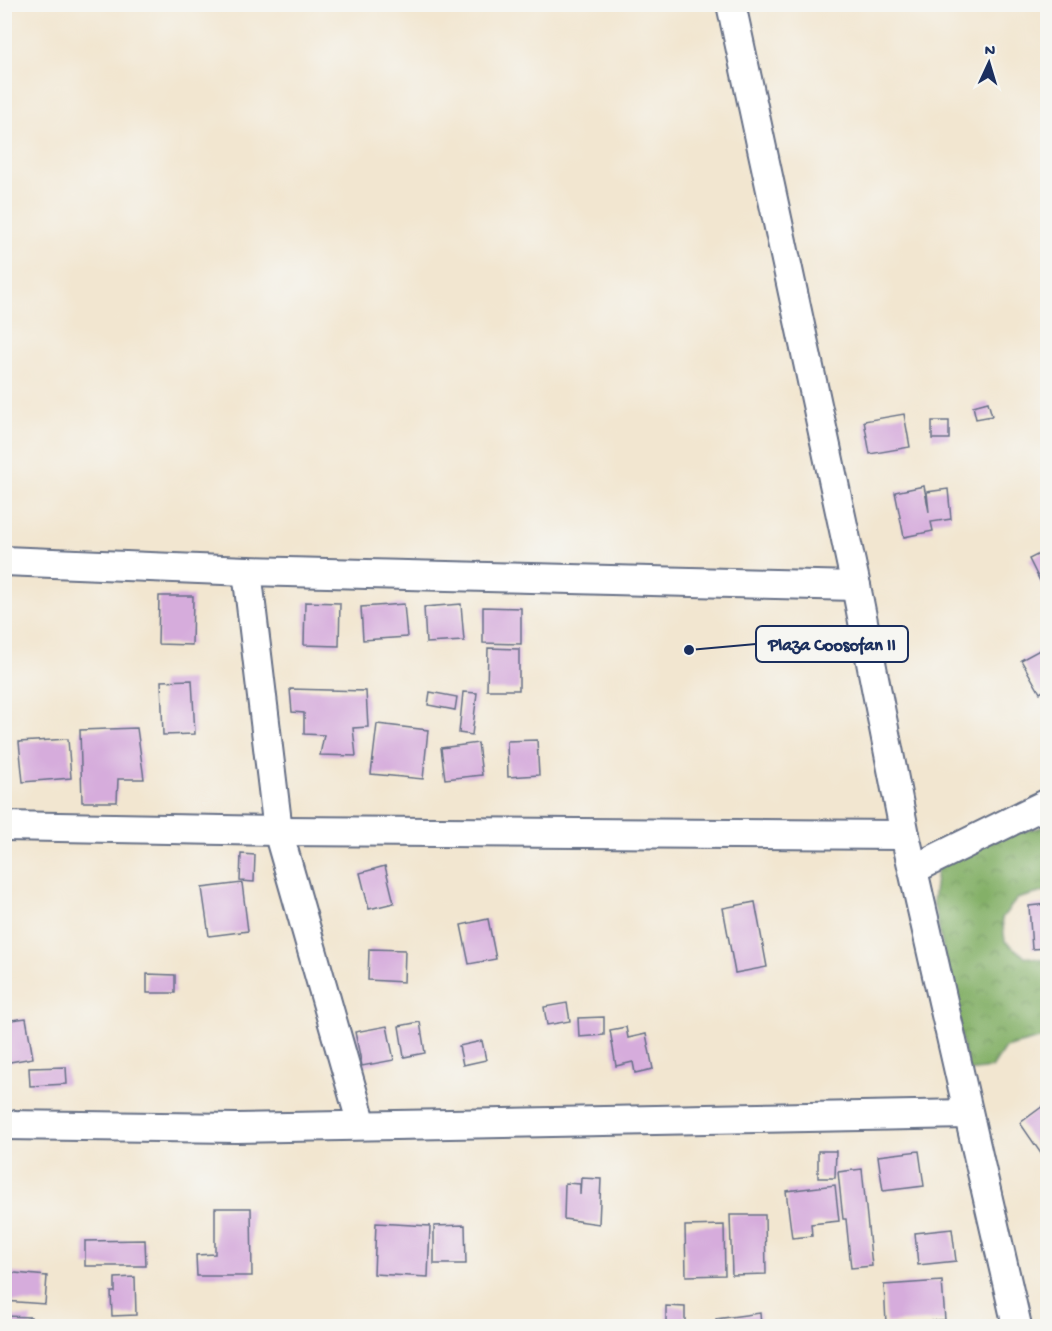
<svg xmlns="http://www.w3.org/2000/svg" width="1052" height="1331" font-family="'Gochi Hand',sans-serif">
<defs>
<pattern id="forest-crowns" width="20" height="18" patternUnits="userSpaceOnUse" patternTransform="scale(1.5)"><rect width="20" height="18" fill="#84b067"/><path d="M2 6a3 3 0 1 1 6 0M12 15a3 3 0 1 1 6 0" fill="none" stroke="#6b9058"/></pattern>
</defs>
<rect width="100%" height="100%" fill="#f6f6f2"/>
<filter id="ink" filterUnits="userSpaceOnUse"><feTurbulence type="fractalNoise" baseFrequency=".0167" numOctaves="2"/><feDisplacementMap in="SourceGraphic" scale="12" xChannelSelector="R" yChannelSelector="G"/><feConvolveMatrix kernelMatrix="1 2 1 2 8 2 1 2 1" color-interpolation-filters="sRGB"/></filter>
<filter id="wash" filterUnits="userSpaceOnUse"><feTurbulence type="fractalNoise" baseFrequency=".008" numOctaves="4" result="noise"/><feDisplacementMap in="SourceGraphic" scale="24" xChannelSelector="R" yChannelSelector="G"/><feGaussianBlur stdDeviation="1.35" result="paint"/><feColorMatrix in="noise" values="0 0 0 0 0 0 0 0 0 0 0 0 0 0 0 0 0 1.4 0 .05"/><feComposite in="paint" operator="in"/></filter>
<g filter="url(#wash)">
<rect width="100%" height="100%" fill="#f2e6d0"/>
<!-- forest -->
<polygon fill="url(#forest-crowns)" stroke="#507062" stroke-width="1.5" points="1047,826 1047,891 1017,899 1002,918 1005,941 1024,956 1047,961 1047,1037 1005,1048 992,1068 968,1071 933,901 938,862 1004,836"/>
<g id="blocks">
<!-- building -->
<g fill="#d6acdc">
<polygon points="988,402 992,416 976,419 973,406"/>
<polygon points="904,414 910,447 870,454 864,421"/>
<rect x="932" y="421" width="17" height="18"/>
<polygon points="924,486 929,512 927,492 948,489 951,519 931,522 933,531 904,537 895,492"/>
<polygon points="1047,550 1047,585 1043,587 1029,559"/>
<polygon points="159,596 193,596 192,645 158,644"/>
<polygon points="305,602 340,603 339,646 304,645"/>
<polygon points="404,604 407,637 363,640 361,607"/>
<polygon points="461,604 464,641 426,643 424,607"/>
<polygon points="483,607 521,608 521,644 483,643"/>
<polygon points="1047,646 1047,689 1040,693 1021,660"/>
<polygon points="488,648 519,649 519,690 487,690"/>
<polygon points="192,680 195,734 163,735 161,681"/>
<polygon points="290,689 366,691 368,727 353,728 356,756 320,755 324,735 304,734 304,713 292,712"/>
<polygon points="430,692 457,697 455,710 428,705"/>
<polygon points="463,692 477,693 472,735 459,733"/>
<polygon points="377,724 428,730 423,779 371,774"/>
<polygon points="137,728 144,779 118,779 117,802 82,802 80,730"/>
<polygon points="68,739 71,778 23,782 19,742"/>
<polygon points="537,740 539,775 508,777 507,741"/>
<polygon points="478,743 482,775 445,779 441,748"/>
<polygon points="241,854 255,855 254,882 240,881"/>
<polygon points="385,866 394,903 369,909 360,873"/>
<polygon points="242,883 248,931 209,936 202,888"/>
<polygon points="755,902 767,967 735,973 723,908"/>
<polygon points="1047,904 1047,948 1032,949 1029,906"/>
<polygon points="488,919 496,959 469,964 461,925"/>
<polygon points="369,949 405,950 404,982 368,980"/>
<polygon points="147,974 175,975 175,993 147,993"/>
<polygon points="567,1003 570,1021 547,1025 544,1007"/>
<polygon points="604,1017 604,1035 579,1037 578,1018"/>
<polygon points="26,1018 33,1058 4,1063 4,1021"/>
<polygon points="420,1022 425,1053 404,1057 399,1026"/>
<polygon points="387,1026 394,1060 362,1066 355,1032"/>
<polygon points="626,1027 628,1038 646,1034 653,1069 635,1073 633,1062 616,1066 610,1030"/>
<polygon points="482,1041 486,1060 463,1065 459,1046"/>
<polygon points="66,1067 67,1084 30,1086 29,1068"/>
<polygon points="1043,1106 1047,1112 1047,1152 1042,1155 1020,1123"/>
<polygon points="818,1151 836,1151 835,1178 818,1178"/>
<polygon points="919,1151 924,1186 883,1191 878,1156"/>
<polygon points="862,1169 872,1266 851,1268 846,1219 843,1219 838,1172"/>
<polygon points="581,1178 601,1179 599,1224 564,1219 565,1183 580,1184 580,1195"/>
<polygon points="835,1185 839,1221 811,1224 812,1236 792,1238 786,1191"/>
<polygon points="215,1208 251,1208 252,1276 197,1276 196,1255 215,1254"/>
<polygon points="730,1215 765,1215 766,1274 732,1275"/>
<polygon points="376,1223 430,1226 428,1277 374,1274"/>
<polygon points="465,1225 466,1264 434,1264 434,1226"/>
<polygon points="724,1225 725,1275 686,1276 685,1226"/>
<polygon points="952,1229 956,1261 918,1265 915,1233"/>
<polygon points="145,1240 146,1266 85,1266 85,1241"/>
<polygon points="4,1272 47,1276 45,1304 4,1301"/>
<polygon points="135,1277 136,1315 112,1316 111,1292 115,1292 115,1278"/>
<polygon points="942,1281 945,1320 886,1323 884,1285"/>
<polygon points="666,1306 685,1307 685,1326 666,1326"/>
<polygon points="760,1313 761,1326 717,1326 716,1319"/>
<polygon points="4,1316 31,1317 30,1326 4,1326"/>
</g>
</g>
</g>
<g filter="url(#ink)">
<use href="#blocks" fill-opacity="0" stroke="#666f86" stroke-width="1.5"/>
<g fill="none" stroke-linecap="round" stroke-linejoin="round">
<!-- street casing -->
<g stroke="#666f86" stroke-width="32">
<g id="street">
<polyline points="731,4 856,586 905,835 1017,1326"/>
<polyline points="4,561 247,571 856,586"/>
<polyline points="247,571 278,831 362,1125"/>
<polyline points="4,826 278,831 905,835"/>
<polyline points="914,869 1048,803"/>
<polyline points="4,1125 237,1128 968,1114"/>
</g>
</g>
<!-- street -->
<use href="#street" stroke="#fff" stroke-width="28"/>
</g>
</g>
<!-- callouts -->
<path fill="none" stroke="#1b2f5e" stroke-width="2" d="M689 650L756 644"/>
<circle fill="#1b2f5e" stroke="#f6f6f2" stroke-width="2" cx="689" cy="650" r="6"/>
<rect fill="#f6f6f2" stroke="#1b2f5e" stroke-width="2" x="756" y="626" width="152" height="36" rx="6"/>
<g font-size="18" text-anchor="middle" font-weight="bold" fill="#1b2f5e">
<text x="832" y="650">Plaza Coosofan II</text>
</g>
<!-- margin -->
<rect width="1052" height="1331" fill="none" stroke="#f6f6f2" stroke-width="24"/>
<!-- north arrow -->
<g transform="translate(989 63) rotate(4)" stroke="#f6f6f2" stroke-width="4.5" paint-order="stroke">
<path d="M0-4.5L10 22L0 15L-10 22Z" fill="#1b2f5e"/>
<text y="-9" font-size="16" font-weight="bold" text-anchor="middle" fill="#1b2f5e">N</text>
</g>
</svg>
